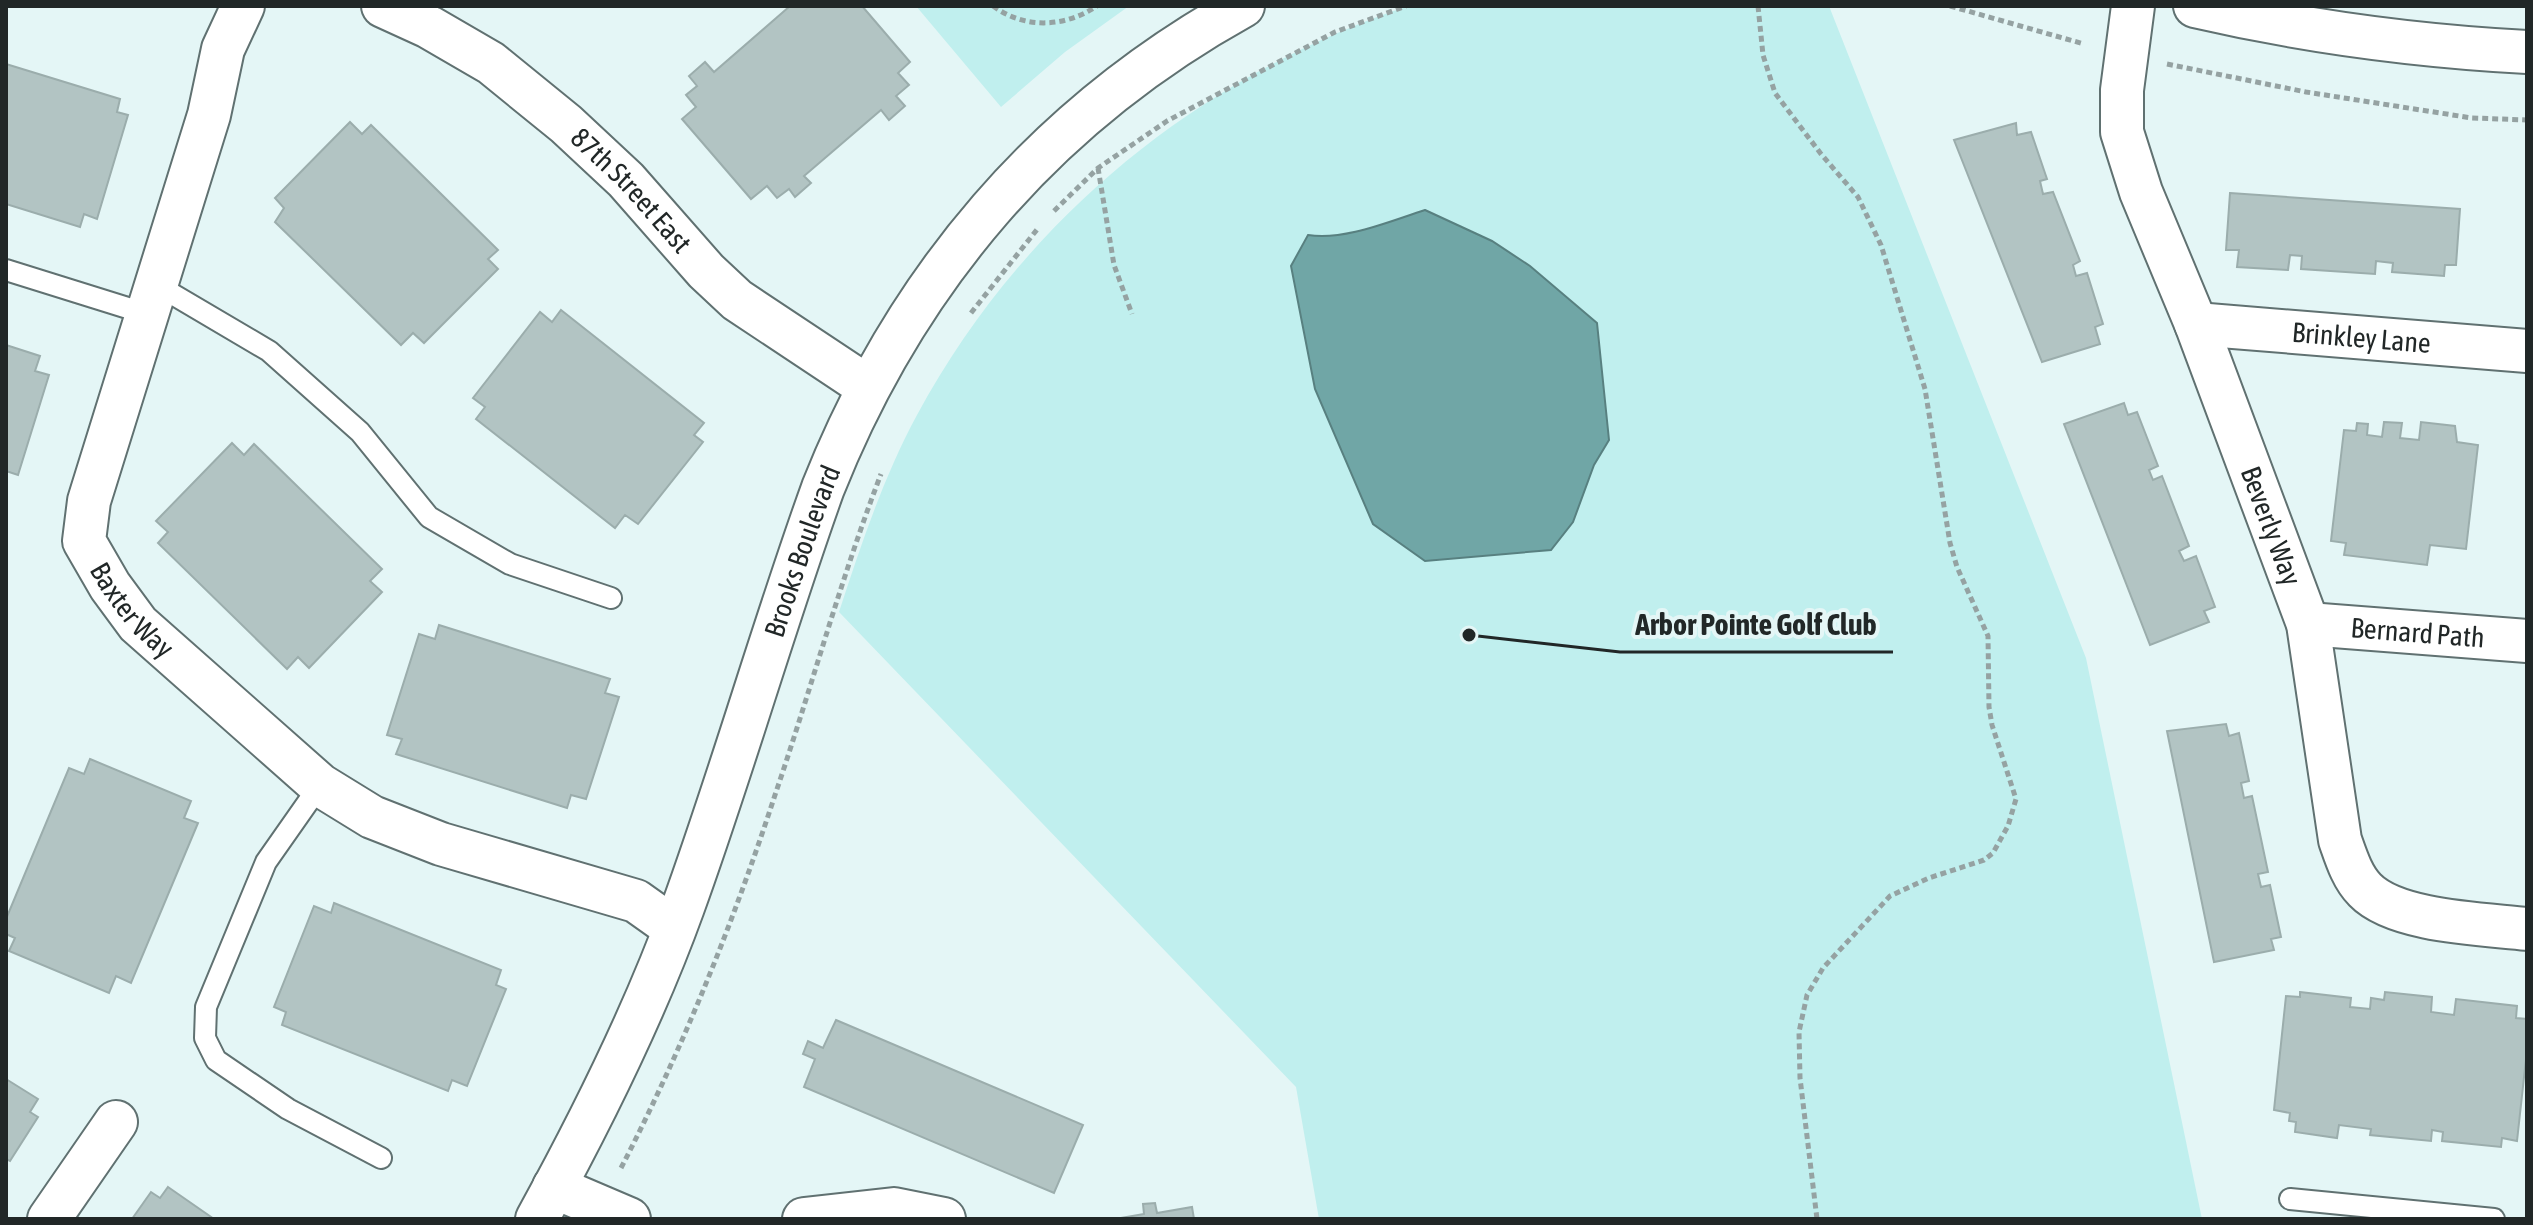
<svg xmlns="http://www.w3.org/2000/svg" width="2533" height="1225" font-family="'Asap Condensed',sans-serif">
<rect width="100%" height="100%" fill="#e4f6f6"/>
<!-- green -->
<g fill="#c0efee">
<polygon points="916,6 1129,6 1065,52 1001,107"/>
<path d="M1408,6H1829L2086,658L2202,1219H1319L1296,1087L839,612C861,545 883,478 917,415C1022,220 1199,76 1408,6Z"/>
</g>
<!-- water -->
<path fill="#70a6a6" stroke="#588080" stroke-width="2" d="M1425,210L1492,241L1530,266L1597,323L1609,440L1594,465L1573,522L1551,550L1425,561L1373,524L1315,389L1291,266L1308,235C1344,241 1390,221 1425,210Z"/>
<!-- building -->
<g fill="#b2c4c3" stroke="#9badac" stroke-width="2">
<polygon points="862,6 910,62 898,73 909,85 896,96 905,106 889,120 881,110 804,176 811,183 795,197 789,189 777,198 767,186 751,199 682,119 696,107 686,95 697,86 689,76 705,62 714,72 790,6"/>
<polygon points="6,64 120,99 117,112 128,115 97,219 84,214 80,227 6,204"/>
<polygon points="350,122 362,134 371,125 498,250 488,259 498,269 424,343 413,333 401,345 275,222 284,208 275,198"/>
<polygon points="2016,123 2017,135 2031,132 2047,179 2040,181 2043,194 2053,192 2080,261 2073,265 2076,276 2087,273 2103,324 2095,327 2100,344 2042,362 1954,140"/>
<polygon points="2230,193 2460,209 2456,265 2445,265 2444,276 2392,272 2393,263 2376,261 2375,274 2301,269 2302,256 2290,255 2288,270 2237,267 2239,250 2226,250"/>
<polygon points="561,310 704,423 694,435 703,442 638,524 625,515 615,528 476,419 485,407 473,398 540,312 552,322"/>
<polygon points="6,345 40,356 35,371 49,375 18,475 6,471"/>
<polygon points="2124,403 2128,415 2137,412 2158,466 2149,470 2153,480 2162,476 2189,546 2179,551 2184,561 2196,556 2215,607 2204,611 2209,622 2150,645 2064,424"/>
<polygon points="2384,422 2402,423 2400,438 2419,440 2421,422 2455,426 2457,442 2478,445 2466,549 2430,545 2427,565 2344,555 2346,543 2331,541 2344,430 2356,431 2357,423 2368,424 2367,435 2382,437"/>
<polygon points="232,443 244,455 254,444 382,569 370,581 382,592 309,668 298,657 287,669 158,543 168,532 156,521"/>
<polygon points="439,625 610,679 605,693 619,697 586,799 571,795 567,808 396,754 402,739 387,735 419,634 435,639"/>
<polygon points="2226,724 2229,736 2239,733 2249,781 2241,783 2244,798 2252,796 2268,872 2258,874 2261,887 2270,885 2281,937 2271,939 2274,950 2214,962 2167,731"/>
<polygon points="90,759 191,801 184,818 198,823 131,983 116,976 109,993 9,951 15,938 6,934 6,919 69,768 84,774"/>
<polygon points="334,903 501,970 496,985 506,989 467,1086 452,1080 448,1091 282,1025 286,1012 274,1007 314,906 331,913"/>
<polygon points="2300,992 2351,998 2350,1007 2370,1009 2371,998 2384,1000 2385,992 2432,997 2431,1012 2454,1015 2456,999 2517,1006 2516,1018 2527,1019 2527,1050 2517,1141 2502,1138 2501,1147 2442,1141 2443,1132 2432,1130 2431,1141 2370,1135 2371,1129 2339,1125 2337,1138 2295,1132 2296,1122 2289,1121 2290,1113 2274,1110 2286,996 2300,997"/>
<polygon points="836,1020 1083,1125 1054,1193 804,1087 815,1059 803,1054 808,1041 823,1048"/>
<polygon points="6,1079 38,1099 30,1112 38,1117 10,1161 6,1159"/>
<polygon points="168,1187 214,1219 132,1219 151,1192 160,1198"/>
<polygon points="1155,1203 1157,1213 1192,1207 1194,1219 1115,1219 1144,1214 1143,1204"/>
</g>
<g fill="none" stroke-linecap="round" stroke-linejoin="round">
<!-- lane casing -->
<g stroke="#607171" stroke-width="24">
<g id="lane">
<polyline points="6,270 147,314"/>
<polyline points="157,285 269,351 360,432 429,517 510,564 611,598"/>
<polyline points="320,785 266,862 206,1007 205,1038 216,1060 288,1109 381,1158"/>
<polyline points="2290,1199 2494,1219"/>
</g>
</g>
<!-- street casing -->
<g stroke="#607171" stroke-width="46">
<g id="street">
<path id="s1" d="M243,6L223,49L209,115L89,501L84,541L110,586L138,624L320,785L372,817L441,844L636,901L674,928"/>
<path id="s2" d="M383,6L429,27L491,63L566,124L626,180L706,271L737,300L868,387"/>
<path id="s3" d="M2133,6L2122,90V132L2141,192L2196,324L2308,624L2340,840C2346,857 2352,877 2365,890C2396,922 2484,924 2527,929"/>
<path d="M2195,6C2303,31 2416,46 2527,52"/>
<path id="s4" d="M2196,324L2527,351"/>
<path id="s5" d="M2308,624L2527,641"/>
<polyline points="554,1187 629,1219"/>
<polyline points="49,1219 116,1122"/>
<path id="s6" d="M537,1219C592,1119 644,1015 683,907C733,769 773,627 823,488C906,279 1046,115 1243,6"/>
<polyline points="804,1219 894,1209 944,1219"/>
</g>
</g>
<!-- path -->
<g stroke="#95a2a2" stroke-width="5" stroke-dasharray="6 4" stroke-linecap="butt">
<path d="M993,6C1024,29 1064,28 1097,6"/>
<polyline points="1758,6 1763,55 1775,93 1821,154 1858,197 1881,245 1925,389 1950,543 1957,567 1988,636 1989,707 1992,725 2016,799 2008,826 1993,853 1984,860 1929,878 1890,896 1823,968 1807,995 1799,1032 1800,1078 1817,1219"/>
<polyline points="1950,6 2084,44"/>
<polyline points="2167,64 2306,92 2472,118 2527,120"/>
<polyline points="1098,168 1114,265 1132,314"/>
<polyline points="1054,211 1098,168 1167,121 1335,32 1406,6"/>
<polyline points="971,313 1039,227"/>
<path d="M621,1168C683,1048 734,921 776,792C812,686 841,578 881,474"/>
</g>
<!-- lane -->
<use href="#lane" stroke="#fff" stroke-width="20"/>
<!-- street -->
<use href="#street" stroke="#fff" stroke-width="42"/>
</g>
<g text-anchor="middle" stroke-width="8" stroke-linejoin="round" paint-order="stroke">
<!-- street labels -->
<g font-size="28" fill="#212727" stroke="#e4f6f6">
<text dy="10" stroke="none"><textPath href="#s2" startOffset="312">87th Street East</textPath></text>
<text dy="10" stroke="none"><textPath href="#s4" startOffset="166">Brinkley Lane</textPath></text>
<text dy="10" stroke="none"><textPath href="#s3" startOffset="548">Beverly Way</textPath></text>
<text dy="10" stroke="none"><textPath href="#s6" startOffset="720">Brooks Boulevard</textPath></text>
<text dy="10" stroke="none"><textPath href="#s1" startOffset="644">Baxter Way</textPath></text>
<text dy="10" stroke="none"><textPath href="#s5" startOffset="110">Bernard Path</textPath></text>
</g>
</g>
<!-- callouts -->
<path fill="none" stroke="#212727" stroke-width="3" d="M1469 635L1620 652H1893"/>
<circle fill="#212727" stroke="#e4f6f6" stroke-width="3" cx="1469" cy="635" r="8"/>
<g font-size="30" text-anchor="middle" font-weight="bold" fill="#212727" stroke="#e4f6f6" stroke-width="8" stroke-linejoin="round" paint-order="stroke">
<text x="1756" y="635">Arbor Pointe Golf Club</text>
</g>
<!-- border -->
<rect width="2533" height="1225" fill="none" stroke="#212727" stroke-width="16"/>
</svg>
